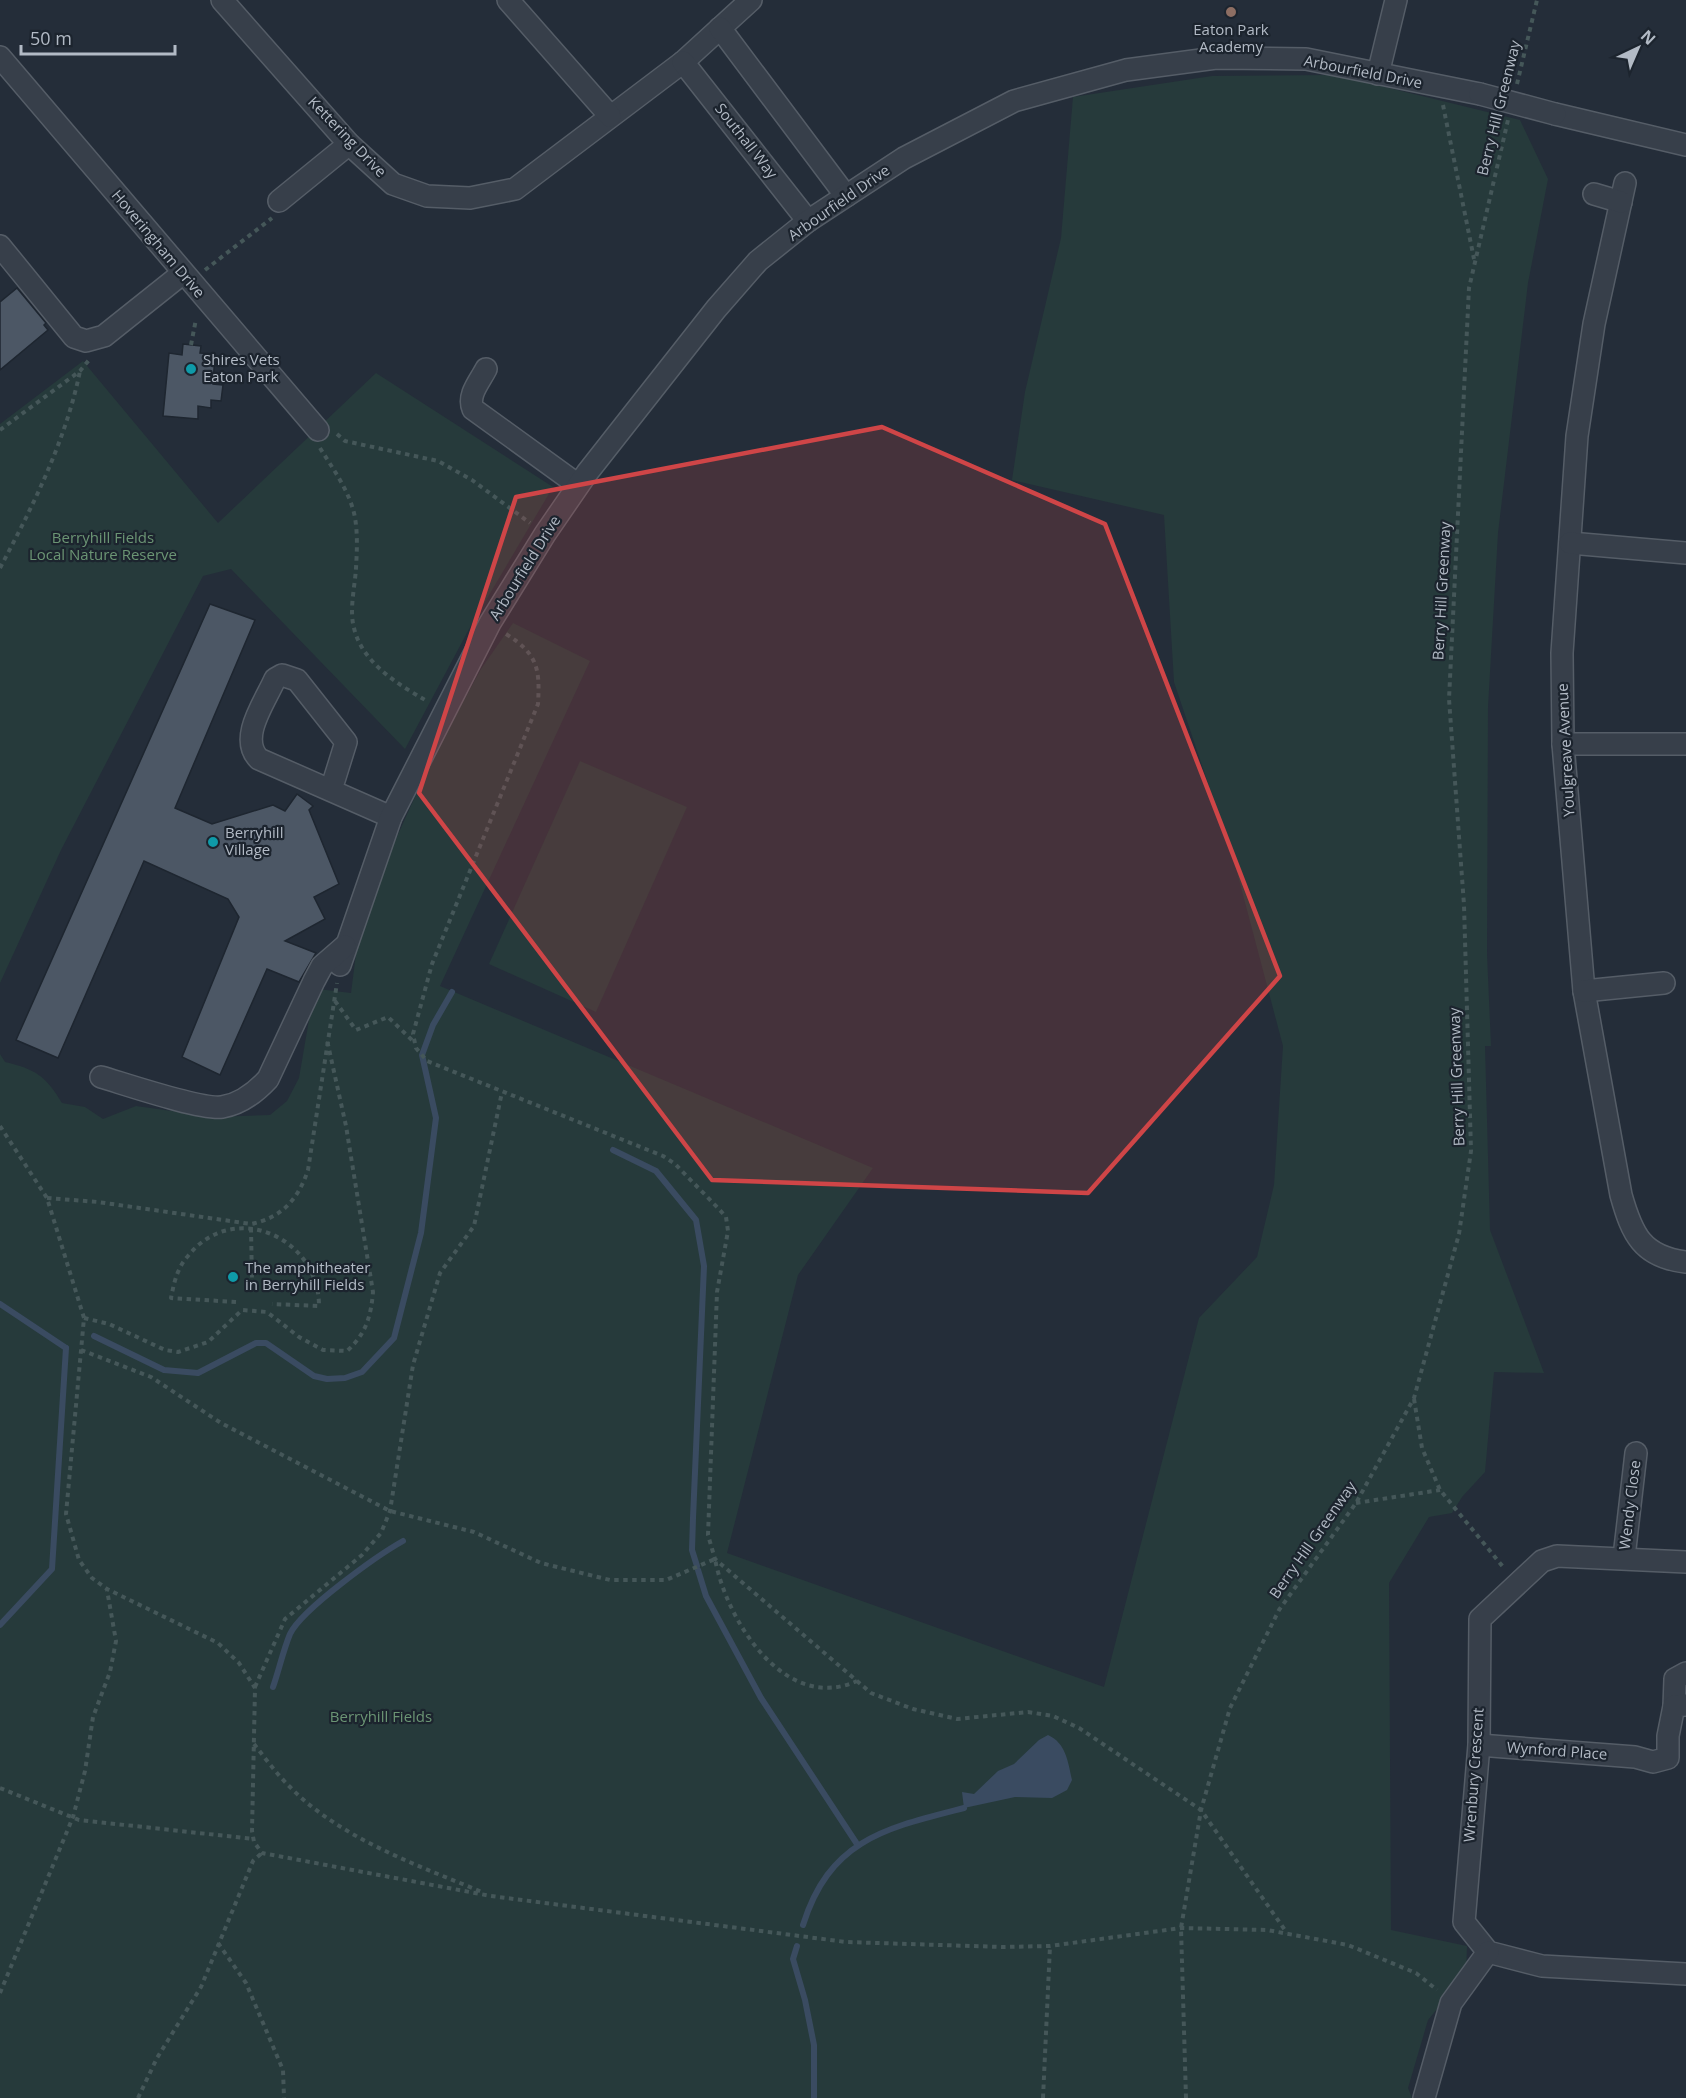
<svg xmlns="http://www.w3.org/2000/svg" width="1686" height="2098" font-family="'Open Sans',sans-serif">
<rect width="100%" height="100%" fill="#242d39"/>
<!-- green -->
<g fill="#263a3b">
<path d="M1336,75L1520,120L1548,179L1528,283L1498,533L1488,707L1487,954L1491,1046H1485L1490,1230L1544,1373L1494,1372L1485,1472L1462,1497L1452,1513L1429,1517L1389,1583L1391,1930L1467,1946L1466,1974L1428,2020L1408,2088L1412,2098H0V1054L5,1062C35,1069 46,1076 62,1103L85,1107L103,1119L136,1106L215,1117L270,1115L287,1101L299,1078L310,1014L318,989L351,993L357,946L375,885L434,755L481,669L513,623L590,661L440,986L873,1168L798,1275L727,1553L1104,1687L1199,1318L1257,1257L1274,1185L1283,1046L1234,861L1174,682L1164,515L1012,480L1025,392L1061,238L1073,97L1212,76Z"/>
<polygon points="83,361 218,523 376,373 553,487 469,629 405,749 231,569 203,576 61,850 0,983 0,424"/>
<polygon points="580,761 687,807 596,1012 489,964"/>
</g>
<!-- water -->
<path fill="#3a4b61" d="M1048,1735C1066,1743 1068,1762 1072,1780L1067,1790L1052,1798L1015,1797L964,1808L962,1792L974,1794L998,1771L1014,1764L1039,1740Z"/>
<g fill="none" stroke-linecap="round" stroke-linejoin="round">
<!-- stream -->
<g stroke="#3a4b61" stroke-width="6">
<polyline points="613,1150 656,1171 696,1220 704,1266 693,1518 692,1550 697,1566"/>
<polyline points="0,1304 66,1348"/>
<polyline points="94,1336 164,1370 198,1373 256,1343 266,1343 314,1376 327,1379 345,1378 362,1372 394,1338 421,1233 436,1118 422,1055 433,1025 452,992"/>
<polyline points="698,1570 706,1596 761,1698 857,1844"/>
<polyline points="0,1625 52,1569 66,1348"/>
<path d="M273,1687C279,1670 283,1651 290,1634C302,1609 378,1555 403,1541"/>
<path d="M803,1925C830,1839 886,1828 964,1808"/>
<polyline points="797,1946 793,1959 805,2000 814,2045 814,2098"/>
</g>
</g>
<!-- building -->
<g fill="#4c5765" stroke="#1e2630" stroke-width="1.5">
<polygon points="17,288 46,323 44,325 48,330 0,370 0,302"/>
<polygon points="183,344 201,346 200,353 215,354 213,384 223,385 221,401 211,400 211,408 198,406 198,419 163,416 169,353 182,355"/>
<polygon points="210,604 255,620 175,808 212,824 273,805 285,811 297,794 313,806 309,810 339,884 314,897 325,919 285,941 316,953 299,982 267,969 220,1075 182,1057 239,917 228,899 144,861 58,1058 16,1040"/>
</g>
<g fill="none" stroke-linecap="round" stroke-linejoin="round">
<!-- minor casing -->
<g stroke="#555d67" stroke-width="24">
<g id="minor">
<polyline points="222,0 349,144 393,184 427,196 470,198 515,189 683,62 751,0"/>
<polyline points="508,0 610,116"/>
<polyline points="720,28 846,196"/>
<polyline points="0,57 318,430"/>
<polyline points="683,62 808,221"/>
<polyline points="1378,74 1396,0"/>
<polyline points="1555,114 1686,145"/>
<path d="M1625,183L1594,324L1577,436L1562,653L1563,744L1584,991L1621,1195C1632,1234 1642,1257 1686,1262"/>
<polyline points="1594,194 1621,202"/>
<polyline points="279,201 349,144"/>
<polyline points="0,246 74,337 86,341 104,336 183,273"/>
<path d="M486,369C480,381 467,395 473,409L578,485"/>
<polyline points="1570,543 1686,553"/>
<polyline points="1563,744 1686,744"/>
<path d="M331,790L346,742L297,680L282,675L275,679C265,702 238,738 259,759L391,817"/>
<polyline points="340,965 391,817 490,623 545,534 587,473 716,309 758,261 808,221 904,158 1014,101 1126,70 1216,58 1306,59 1480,94"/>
<polyline points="1584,991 1664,983"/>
<path d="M101,1077C125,1084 201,1110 222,1107C241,1104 255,1093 268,1079L314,981L322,966L345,946"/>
<polyline points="1624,1557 1636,1453"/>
<polyline points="1686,1562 1557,1556 1542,1561 1480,1619 1479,1745 1464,1922 1488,1952 1542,1966 1686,1974"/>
<polyline points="1674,1706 1675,1679 1686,1673"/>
<polyline points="1479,1745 1635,1757 1653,1762 1668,1758 1668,1736 1674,1706 1686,1705"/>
<polyline points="1424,2098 1451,2003 1488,1952"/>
</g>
</g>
<!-- path -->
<g stroke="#455759" stroke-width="4" stroke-dasharray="4.5 4.5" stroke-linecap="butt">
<polyline points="1517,84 1537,0"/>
<polyline points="1443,105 1474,259"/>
<polyline points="205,270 272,218"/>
<polyline points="191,345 196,319"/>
<polyline points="0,430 80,371 89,360"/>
<polyline points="337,434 345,441 438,461 472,480 530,523"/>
<path d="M320,448C333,469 348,489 354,513C358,530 357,551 356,568C355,586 349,610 354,628C362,663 399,685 427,701"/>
<path d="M0,568C33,506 66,440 80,371"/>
<path d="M506,634C538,654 540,669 538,704L432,964L413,1034L416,1048L427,1061L663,1156L675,1164L718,1208L726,1217L728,1231L717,1292L708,1535L715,1559L871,1693L913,1709L957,1719L1028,1712L1053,1716L1079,1728L1201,1810L1287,1933"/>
<polyline points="335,1001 356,1030 388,1017 414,1042"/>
<polyline points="0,1126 47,1198 84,1318 66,1514 79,1560 92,1578 107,1589 218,1643 239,1663 255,1688 252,1831 254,1842 262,1853 491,1896 846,1942 1003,1947 1050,1946 1181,1928 1267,1930 1348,1945 1416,1973 1437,1990"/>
<path d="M47,1198L98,1202L251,1224C281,1218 298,1200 308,1170L337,983"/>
<polyline points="251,1228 252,1283"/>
<path d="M236,1302L171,1298C174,1283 177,1268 188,1256C233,1199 319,1237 319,1306L272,1304"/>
<path d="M84,1318L109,1324L165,1350L178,1352L208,1342L242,1310L267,1312L299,1337L323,1350L347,1351C366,1334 371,1316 373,1292L346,1126L327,1040"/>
<path d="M81,1350L151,1377L221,1423L390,1511L474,1532L541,1563L610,1580H666L715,1559C726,1619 784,1714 857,1681"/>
<polyline points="1414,1399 1422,1448 1440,1490 1504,1568"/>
<polyline points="1356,1503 1440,1490"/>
<polyline points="255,1687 285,1619 362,1555 381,1533 390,1511 413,1365 440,1273 474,1226 502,1092"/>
<path d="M254,1744C265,1758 276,1773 289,1786C339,1838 417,1865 482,1892"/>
<polyline points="0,1788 79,1820 254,1839"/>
<polyline points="218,1943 246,1983 283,2070 284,2098"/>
<polyline points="0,1993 73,1817 85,1771 93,1717 110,1672 116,1641 107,1590"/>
<polyline points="138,2098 157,2058 201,1987 253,1861 262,1853"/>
<polyline points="1043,2098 1050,1946"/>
<polyline points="1186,2098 1181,1928 1201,1810 1230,1708 1279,1610 1356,1503 1414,1398 1459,1234 1471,1151 1464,905 1449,699 1469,288 1508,120"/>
</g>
<!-- minor -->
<use href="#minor" stroke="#373f4a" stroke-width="21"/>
<!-- minor-bridge casing -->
<g stroke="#555d67" stroke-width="24" stroke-linecap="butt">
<polyline id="minor-bridge" points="1480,94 1555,114"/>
</g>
<!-- minor-bridge -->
<use href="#minor-bridge" stroke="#373f4a" stroke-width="21"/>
</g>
<!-- marked area -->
<path fill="#cf4547" fill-opacity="0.2" stroke="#cf4547" stroke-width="4.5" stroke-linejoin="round" d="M882,427L1105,524L1280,976L1088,1193L712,1180L419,793L516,497Z"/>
<!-- markers -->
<circle fill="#8d6e63" stroke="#1c242e" stroke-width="2" cx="1231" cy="12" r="6"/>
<g fill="#0f9aa8" stroke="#1c242e" stroke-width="2">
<circle cx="191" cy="369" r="6"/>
<circle cx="213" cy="842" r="6"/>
<circle cx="233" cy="1277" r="6"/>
</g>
<g text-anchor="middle" stroke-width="4.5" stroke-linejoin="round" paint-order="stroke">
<!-- poi labels -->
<g font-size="15" fill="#b2bac5" stroke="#1c242e" text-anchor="start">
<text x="1231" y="35" text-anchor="middle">Eaton Park<tspan x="1231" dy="17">Academy</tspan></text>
<text x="203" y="365">Shires Vets<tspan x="203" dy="17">Eaton Park</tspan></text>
<text x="225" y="838">Berryhill<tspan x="225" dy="17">Village</tspan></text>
<text x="245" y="1273">The amphitheater<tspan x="245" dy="17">in Berryhill Fields</tspan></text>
</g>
<!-- street labels -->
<g font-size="15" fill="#b2bac5" stroke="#1c242e">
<text transform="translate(1363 72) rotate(11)" y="5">Arbourfield Drive</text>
<text transform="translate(1499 108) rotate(-76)" y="5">Berry Hill Greenway</text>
<text transform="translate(347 137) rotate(46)" y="5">Kettering Drive</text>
<text transform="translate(746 141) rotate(52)" y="5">Southall Way</text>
<text transform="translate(839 203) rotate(-35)" y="5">Arbourfield Drive</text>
<text transform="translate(158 244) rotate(50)" y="5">Hoveringham Drive</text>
<text transform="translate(525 568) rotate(-58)" y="5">Arbourfield Drive</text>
<text transform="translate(1442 591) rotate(-87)" y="5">Berry Hill Greenway</text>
<text transform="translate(1566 750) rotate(-93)" y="5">Youlgreave Avenue</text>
<text transform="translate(1457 1077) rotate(-92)" y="5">Berry Hill Greenway</text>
<text transform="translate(1630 1505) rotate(-83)" y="5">Wendy Close</text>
<text transform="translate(1313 1540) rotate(-55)" y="5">Berry Hill Greenway</text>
<text transform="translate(1557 1751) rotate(4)" y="5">Wynford Place</text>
<text transform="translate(1474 1775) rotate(-86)" y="5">Wrenbury Crescent</text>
</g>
<!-- park labels -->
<g font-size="15" fill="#6b9574" stroke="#1c242e">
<text x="103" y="543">Berryhill Fields<tspan x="103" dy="17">Local Nature Reserve</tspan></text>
<text x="381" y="1722">Berryhill Fields</text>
</g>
</g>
<!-- north arrow -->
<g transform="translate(1638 48) rotate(44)" stroke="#1c242e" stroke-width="4.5" paint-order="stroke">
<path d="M0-4.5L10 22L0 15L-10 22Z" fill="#b2bac5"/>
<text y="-9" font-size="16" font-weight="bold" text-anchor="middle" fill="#b2bac5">N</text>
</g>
<!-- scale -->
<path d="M21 45v9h154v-9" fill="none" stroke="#b2bac5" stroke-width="3"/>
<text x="30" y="45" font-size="18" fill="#b2bac5" stroke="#1c242e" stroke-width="4.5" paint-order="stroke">50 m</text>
</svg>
